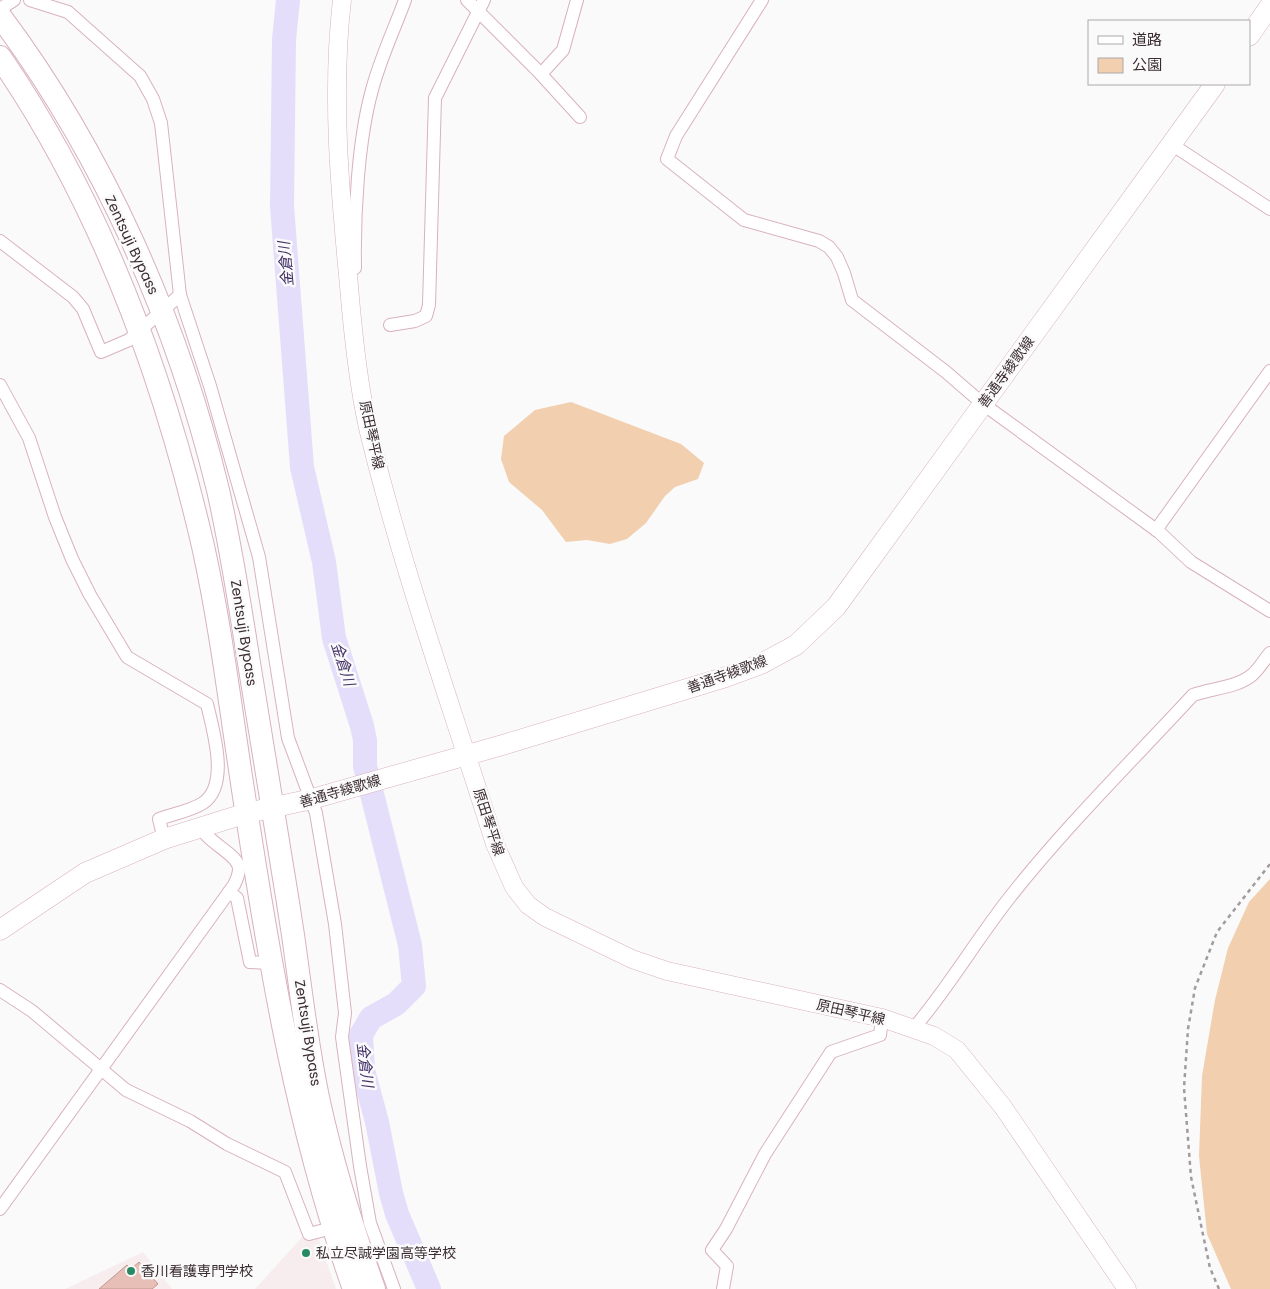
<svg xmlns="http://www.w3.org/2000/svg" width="1270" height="1289" font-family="Poppins,'Noto Sans JP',sans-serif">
<rect width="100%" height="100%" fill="#fafafa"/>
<!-- built -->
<g fill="#f7edef">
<polygon points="305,1234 318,1237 336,1289 255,1289"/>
<polygon points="143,1252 172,1289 65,1289"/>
</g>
<!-- green -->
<g fill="#f1cfaf">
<polygon points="571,402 681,444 704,463 698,479 675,487 665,496 646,523 627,539 610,544 587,540 566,542 542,510 509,482 501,459 504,436 535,410"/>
<polygon points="1270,879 1270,1289 1231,1289 1207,1234 1199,1156 1202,1076 1215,1000 1228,948 1249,902"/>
</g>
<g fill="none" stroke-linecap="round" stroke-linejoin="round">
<!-- river -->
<polyline stroke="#e4defa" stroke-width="24" points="288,0 284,40 282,206 302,467 324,562 334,638 362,726 365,740 365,766 410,945 414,986 396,1004 371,1018 361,1035 363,1070 377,1122 391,1193 397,1214 429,1289"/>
</g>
<!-- building -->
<polygon fill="#e7bfb6" stroke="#bd978e" points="139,1262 158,1284 152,1289 99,1289 127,1265 131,1269"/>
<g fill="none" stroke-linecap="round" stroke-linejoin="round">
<!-- street casing -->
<g stroke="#d9b2bc" stroke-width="14">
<g id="street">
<polyline points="30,0 68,12 140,76 153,99 161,123 180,295 210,386 259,557 288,738 316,813 335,924 345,1013 342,1037 360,1166 370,1223 394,1289"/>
<polyline points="467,0 538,71 580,117"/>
<polyline points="762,0 676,136 667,159 744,220 819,241 829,247 837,257 844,273 852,300 946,372 983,404 1159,532 1191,562 1270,611"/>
<polyline points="0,9 14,0"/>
<polyline points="541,74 563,50 577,0"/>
<polyline points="1171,144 1270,209"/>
<polyline points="0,241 73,297 83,309 101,352 129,340 180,295"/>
<path d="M355,268C354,216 358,140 372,90C380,59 394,30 405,0"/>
<polyline points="390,325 415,321 426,316 429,305 435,98 484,0"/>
<path d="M0,385L29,438L55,517L72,559L90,595L127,657L207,704C213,730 230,785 203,803C191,811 172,814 159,819L164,839"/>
<polyline points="1156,530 1270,371"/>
<polyline points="229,892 237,898 250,962 272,963"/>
<polyline points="0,990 32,1011 126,1090 190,1121 227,1144 285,1172 309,1234 332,1228"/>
<path d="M914,1028C949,987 976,940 1010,897C1066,826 1132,761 1193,695C1212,688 1236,688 1252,675C1259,669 1264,660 1270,653"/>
<path d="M0,1209L234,885C236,881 239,874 239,869C239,854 208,844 201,827"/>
<polyline points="723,1289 727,1266 712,1250 726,1229 765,1154 831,1052 880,1035 882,1018"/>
</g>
</g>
<!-- secondary casing -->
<g stroke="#d9b2bc" stroke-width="19">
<path id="secondary" d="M342,0C331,94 340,192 349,286C353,335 358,385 369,432C403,572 452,707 495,844L514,887L528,905L545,917L632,959L667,971L882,1018L934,1036L957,1050L1003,1107L1127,1289"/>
</g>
<!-- primary casing -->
<g stroke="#d9b2bc" stroke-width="21">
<g id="primary">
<polyline points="1249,36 1270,6"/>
<polyline points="0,930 85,873 164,839 247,813 312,799 506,744 726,677 761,664 796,645 836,607 1215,84"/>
</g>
</g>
<!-- highway casing -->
<g stroke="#d9b2bc" stroke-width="24">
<g id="highway">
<path d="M0,16C104,155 177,321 218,490C231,547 240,605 249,663C264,753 279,844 293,935C301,991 307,1047 319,1102C333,1166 352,1227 374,1289"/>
<path d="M0,57C101,204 163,373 203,546C222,632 232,721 246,809C271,972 298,1132 354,1289"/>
</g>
</g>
<!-- path -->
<polyline stroke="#a29b9d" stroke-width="2.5" stroke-dasharray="4 4" stroke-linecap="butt" points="1219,1289 1210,1268 1191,1177 1184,1088 1188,1029 1195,988 1217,932 1270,864"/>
<!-- street -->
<use href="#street" stroke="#fff" stroke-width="12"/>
<!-- secondary -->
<use href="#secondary" stroke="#fff" stroke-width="18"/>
<!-- primary -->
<use href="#primary" stroke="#fff" stroke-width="20"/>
<!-- highway -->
<use href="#highway" stroke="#fff" stroke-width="22"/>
</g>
<!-- markers -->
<g fill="#288a64" stroke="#fafafa" stroke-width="2">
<circle cx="306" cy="1253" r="5"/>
<circle cx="131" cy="1271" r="5"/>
</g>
<g text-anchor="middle" stroke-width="5" stroke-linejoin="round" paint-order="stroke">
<!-- street labels -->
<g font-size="14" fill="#3b2c30" stroke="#fafafa">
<text transform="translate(132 245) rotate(65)" y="5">Zentsuji Bypass</text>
<text transform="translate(1006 372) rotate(-54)" y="5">善通寺綾歌線</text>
<text transform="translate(372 435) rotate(78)" y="5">原田琴平線</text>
<text transform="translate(244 633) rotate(81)" y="5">Zentsuji Bypass</text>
<text transform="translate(727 674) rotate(-20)" y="5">善通寺綾歌線</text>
<text transform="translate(340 791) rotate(-16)" y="5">善通寺綾歌線</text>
<text transform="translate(489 822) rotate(72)" y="5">原田琴平線</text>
<text transform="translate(851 1012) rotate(13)" y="5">原田琴平線</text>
<text transform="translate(308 1033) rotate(81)" y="5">Zentsuji Bypass</text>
</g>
<!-- poi labels -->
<g font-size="14" fill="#3b2c30" stroke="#fafafa" text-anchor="start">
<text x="316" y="1258">私立尽誠学園高等学校</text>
<text x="141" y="1276">香川看護専門学校</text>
</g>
<!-- water labels -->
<g font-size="15" font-style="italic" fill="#402e66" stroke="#fafafa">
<text transform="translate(286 264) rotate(-95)" y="5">金倉川</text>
<text transform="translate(343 664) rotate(72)" y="5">金倉川</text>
<text transform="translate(365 1065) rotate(83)" y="5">金倉川</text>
</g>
</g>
<!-- legend -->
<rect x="1088" y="20" width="162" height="65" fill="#fafafa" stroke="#aea8a9"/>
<rect x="1098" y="36" width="25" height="8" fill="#ffffff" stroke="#aea8a9"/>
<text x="1132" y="45" font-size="15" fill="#3b2c30">道路</text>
<rect x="1098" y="58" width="25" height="15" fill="#f1cfaf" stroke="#aea8a9"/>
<text x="1132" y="70" font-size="15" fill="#3b2c30">公園</text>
</svg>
